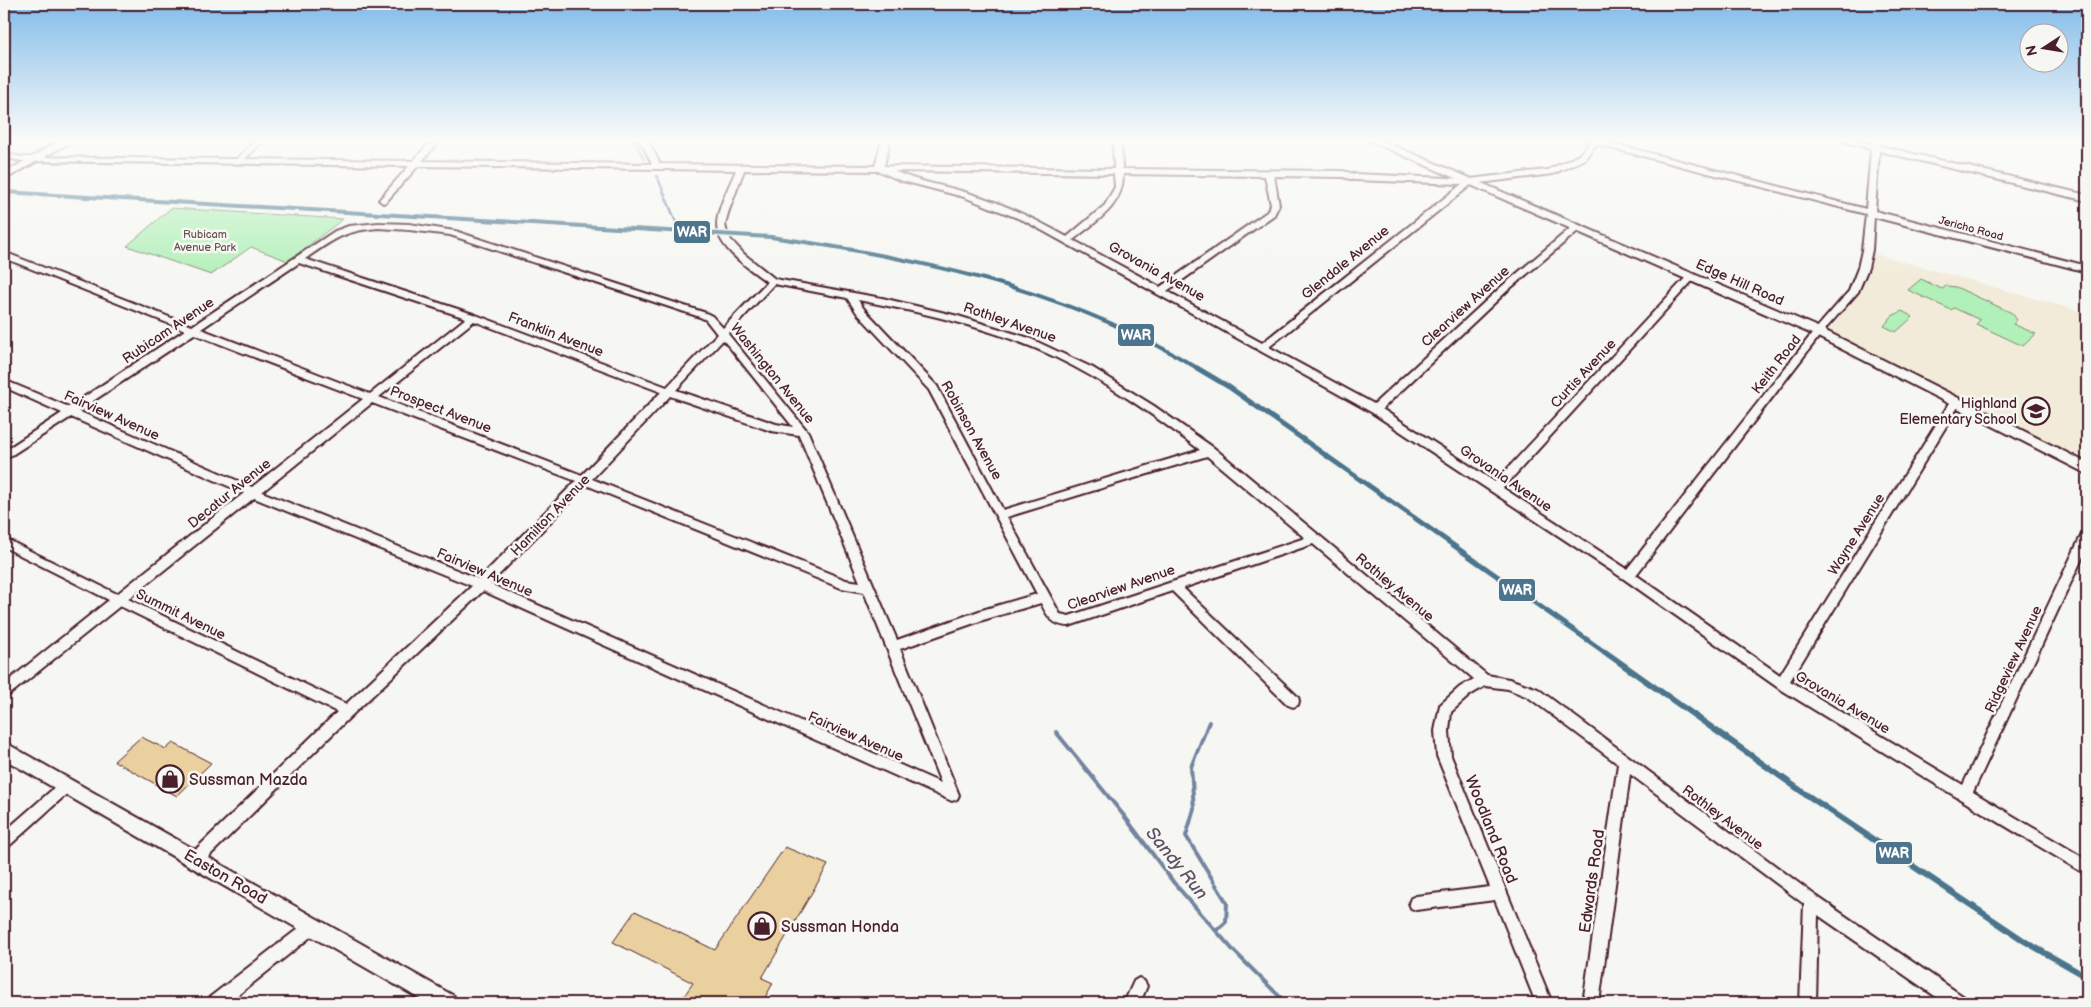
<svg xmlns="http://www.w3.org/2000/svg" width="2091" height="1007" font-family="'Balsamiq Sans',sans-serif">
<rect width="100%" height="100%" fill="#f6f6f2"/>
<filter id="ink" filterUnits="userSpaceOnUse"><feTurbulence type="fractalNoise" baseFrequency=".02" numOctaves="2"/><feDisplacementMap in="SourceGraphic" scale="10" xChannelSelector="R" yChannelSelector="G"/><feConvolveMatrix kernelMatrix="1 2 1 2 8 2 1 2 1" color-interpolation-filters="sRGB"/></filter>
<g filter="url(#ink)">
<!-- built -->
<polygon fill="#f2ebd9" points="1872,253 2087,313 2087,464 1828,332 1857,294 1866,276"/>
<!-- green -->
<g fill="#b1f0b8" stroke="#7e8872">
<polygon points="171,208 343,219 288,261 251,247 211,275 127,246"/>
<polygon points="1921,279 1942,289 1946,286 1956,287 2012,313 2017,320 2013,324 2036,334 2023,346 1976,324 1980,320 1954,308 1951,310 1908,290"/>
<polygon points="1902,311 1913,317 1896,332 1884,326 1892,316"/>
</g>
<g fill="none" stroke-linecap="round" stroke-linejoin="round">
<!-- stream-far1 -->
<g stroke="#72849f" stroke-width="2.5">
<polyline points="634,140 644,159"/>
<polyline points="657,176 676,222"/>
</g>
<!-- stream -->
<g stroke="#72849f" stroke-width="4">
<polyline points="1209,722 1191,767 1194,809 1186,836 1227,903 1226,922 1216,931"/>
<polyline points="1056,732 1125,817 1174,883 1233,950 1286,1003"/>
</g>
</g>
<!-- building -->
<g fill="#e9d09e" stroke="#4a1f2b">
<polygon points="141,737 166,749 173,743 211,763 177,796 114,761"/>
<polygon points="785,847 828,865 762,978 773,983 762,1003 679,1003 693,983 613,942 635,911 715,950"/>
</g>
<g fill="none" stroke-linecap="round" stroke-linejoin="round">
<!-- minor casing -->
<g stroke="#4a1f2b" stroke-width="4">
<g id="minor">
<path d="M255,140H263L245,159L413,161L432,140H440L422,161L652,164L640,140H648L660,164L875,166L882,140H890L884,166L1114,169L1113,140H1121L1122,169L1343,171L1354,174L1470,179L1537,171L1548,170L1579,155L1589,143L1584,140H1599L1866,209L1871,149L1839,140H1853L1872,144V140H1880V146L2087,195V201L1879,151L1875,211L2087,266V272L1874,217L1872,250L1868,268L1858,292L1821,334L1636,575L1780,675L1952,399H1960L1961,402L1790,681L1963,785L2081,536L2083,533L2087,532V548L1973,792L2087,860V875L1960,799L1777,687L1624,579L1371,412L1025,221L964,197L899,180L879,171L744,170L728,213L725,225L727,233L731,240L744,254L775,279L882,298L958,316L1029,338L1093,368L1154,406L1214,448L1487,675L1509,679L1538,689L1816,896L1964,997L1966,1003H1945L1818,915L1816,1003H1800L1804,904L1630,774L1599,1003H1583L1618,764L1528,697L1508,689L1485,686L1470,695L1451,712L1449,731L1451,756L1552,1003H1536L1495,900L1416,910L1411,908L1409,903L1411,898L1416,896L1490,887L1437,756L1435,731L1440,705L1460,687L1474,679L1313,544L1183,588L1298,697L1299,701L1298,705L1293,707L1288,705L1172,591L1069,626C1053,626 1047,616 1041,603L983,620L900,649L959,795L957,799L952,801L483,591L352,715L201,864L196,866L191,864L189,859L191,854L337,712L120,606L9,695L4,696V684L109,600L4,547V538L117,594L244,493L71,417L4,460V451L62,413L4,387V380L69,407L185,330L4,258V252L192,326L335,231L349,226L378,223L409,224L455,231L706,313L712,316L723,328L767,282C750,269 717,248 717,225C717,209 730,185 736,170L418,166L386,202L383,203L379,200L409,166L23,161L4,158V154L23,157L237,159ZM1596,144L1866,214L1862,250L1858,268L1849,291L1815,330L1627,569L1503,488L1694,279V275H1688L1495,482L1382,409L1507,291L1579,230V226H1573L1501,287L1374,404L1269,347L1472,184L1553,174L1585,159ZM894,171L1114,174L1115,187L1105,205L1067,237C1035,219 1003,203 968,193C943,185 917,182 894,171ZM1123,174L1265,176L1271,205L1267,212L1160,287L1073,240C1096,221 1124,206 1123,174ZM1274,176L1343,177L1354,180L1462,184L1262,343L1167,291L1274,215L1279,205ZM378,228L409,230L450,235L700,317L706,320L717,334L667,387L476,315L305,259C333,240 342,231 378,228ZM299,263L466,318L370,394L201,329ZM774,284L847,298L857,313L929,390L1037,594L982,610L897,640L808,432L728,334ZM858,300C925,313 993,328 1055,357C1107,382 1154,415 1200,450L1003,510L937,386L864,309ZM474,321L661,392L582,475L379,397ZM194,334L363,399L252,487L78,411ZM723,340L731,349L793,427L776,424L676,390ZM670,396L771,431L799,435L860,582L846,580L592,479ZM372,403L576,481L479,579L262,492ZM1207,456L1305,538L1069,616L1060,614L1007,517ZM586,485L841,588L864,592L941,783L490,584ZM254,498L472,586L346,704L128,599Z"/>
<polygon points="66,780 71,782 73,786 71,790 9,846 4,848 4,832 61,782"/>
<polygon points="313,919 318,921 320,926 318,931 228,1003 208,1003 210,997 308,921"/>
<polygon points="1139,978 1144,981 1147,986 1140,1003 1124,1003 1134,981"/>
</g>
</g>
<!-- tertiary casing -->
<g stroke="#4a1f2b" stroke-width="4">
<polygon id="tertiary" points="1368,140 1381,140 1822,329 2087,463 2087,474 1814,335"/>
</g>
<!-- secondary casing -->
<g stroke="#4a1f2b" stroke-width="4">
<g id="secondary">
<polygon points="61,140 74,140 4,180 4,173"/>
<polygon points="4,742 454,996 457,1003 427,1003 4,759"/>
</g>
</g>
<!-- minor -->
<use href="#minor" fill="#f6f6f2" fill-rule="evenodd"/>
<!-- tertiary -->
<use href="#tertiary" fill="#f6f6f2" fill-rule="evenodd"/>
<!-- secondary -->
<use href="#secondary" fill="#f6f6f2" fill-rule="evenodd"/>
<!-- rail-1-far2 casing -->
<g stroke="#f6f6f2" stroke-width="7">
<path id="rail-1-far2" d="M4,192L771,237C919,258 1070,290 1199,369"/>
</g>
<!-- rail-1-far1 casing -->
<g stroke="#f6f6f2" stroke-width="9">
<polyline id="rail-1-far1" points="1197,368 1229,387 1606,653"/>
</g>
<!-- rail-1 casing -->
<g stroke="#f6f6f2" stroke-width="10">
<polyline id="rail-1" points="1605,652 1804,793 2026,942 2087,977"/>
</g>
<!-- rail-1-far2 -->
<use href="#rail-1-far2" stroke="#4c748c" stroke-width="4"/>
<!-- rail-1-far1 -->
<use href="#rail-1-far1" stroke="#4c748c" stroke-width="5"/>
<!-- rail-1 -->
<use href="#rail-1" stroke="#4c748c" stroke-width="6"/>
</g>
</g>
<!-- sky -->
<linearGradient id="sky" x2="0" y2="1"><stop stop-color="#83bcea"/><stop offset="0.5" stop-color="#fbfbf9"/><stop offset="1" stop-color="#fbfbf9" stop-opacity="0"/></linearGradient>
<rect width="2091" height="281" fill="url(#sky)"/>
<!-- icons -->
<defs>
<g id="school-ring" transform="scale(1.4375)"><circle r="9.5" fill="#f6f6f2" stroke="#4a1f2b" stroke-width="1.5"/><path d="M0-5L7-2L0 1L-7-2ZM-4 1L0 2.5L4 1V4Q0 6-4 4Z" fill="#4a1f2b"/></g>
<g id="shop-ring" transform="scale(1.4375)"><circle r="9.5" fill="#f6f6f2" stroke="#4a1f2b" stroke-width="1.5"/><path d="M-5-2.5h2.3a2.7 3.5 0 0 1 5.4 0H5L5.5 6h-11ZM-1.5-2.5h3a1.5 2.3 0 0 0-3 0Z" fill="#4a1f2b"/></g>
</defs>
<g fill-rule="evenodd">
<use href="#school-ring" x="2036" y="411"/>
<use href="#shop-ring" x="170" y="779"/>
<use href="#shop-ring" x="762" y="926"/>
</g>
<g text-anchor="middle" stroke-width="5" stroke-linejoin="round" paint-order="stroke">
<!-- far-street labels -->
<g font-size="11" fill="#4a1f2b" stroke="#f6f6f2">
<text transform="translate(1971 228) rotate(15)" y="4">Jericho Road</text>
</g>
<!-- far-park labels -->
<g font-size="11" fill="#64534e" stroke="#f6f6f2">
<text x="205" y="238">Rubicam<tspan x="205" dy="13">Avenue Park</tspan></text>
</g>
<!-- street labels -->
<g font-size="14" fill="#4a1f2b" stroke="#f6f6f2">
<text transform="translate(1345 262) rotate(-39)" y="5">Glendale Avenue</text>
<text transform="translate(1157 271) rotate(29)" y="5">Grovania Avenue</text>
<text transform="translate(1740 282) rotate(24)" y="5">Edge Hill Road</text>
<text transform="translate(1465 306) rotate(-42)" y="5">Clearview Avenue</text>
<text transform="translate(1010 322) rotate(19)" y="5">Rothley Avenue</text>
<text transform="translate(168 330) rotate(-34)" y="5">Rubicam Avenue</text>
<text transform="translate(556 334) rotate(21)" y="5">Franklin Avenue</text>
<text transform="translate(1776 364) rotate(-52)" y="5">Keith Road</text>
<text transform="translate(773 373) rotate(51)" y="5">Washington Avenue</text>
<text transform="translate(1583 373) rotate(-47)" y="5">Curtis Avenue</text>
<text transform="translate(441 409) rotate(21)" y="5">Prospect Avenue</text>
<text transform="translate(112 415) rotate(24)" y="5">Fairview Avenue</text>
<text transform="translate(972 430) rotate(61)" y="5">Robinson Avenue</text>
<text transform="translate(1506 478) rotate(34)" y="5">Grovania Avenue</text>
<text transform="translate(229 493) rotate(-39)" y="5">Decatur Avenue</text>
<text transform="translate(550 515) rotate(-46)" y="5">Hamilton Avenue</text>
<text transform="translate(1856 534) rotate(-58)" y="5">Wayne Avenue</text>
<text transform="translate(485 572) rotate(23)" y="5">Fairview Avenue</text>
<text transform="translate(1121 587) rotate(-19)" y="5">Clearview Avenue</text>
<text transform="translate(1395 587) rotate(40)" y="5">Rothley Avenue</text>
<text transform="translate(181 614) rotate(26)" y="5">Summit Avenue</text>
<text transform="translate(2013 659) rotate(-65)" y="5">Ridgeview Avenue</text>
<text transform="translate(1843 702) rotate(31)" y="5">Grovania Avenue</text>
<text transform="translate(856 736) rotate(24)" y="5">Fairview Avenue</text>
<text transform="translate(1723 817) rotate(37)" y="5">Rothley Avenue</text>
</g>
<!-- poi labels -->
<g font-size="14" fill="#4a1f2b" stroke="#f6f6f2" text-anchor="end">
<text x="2017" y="408">Highland<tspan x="2017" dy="16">Elementary School</tspan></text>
</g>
<!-- near-poi labels -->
<g font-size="16" fill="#4a1f2b" stroke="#f6f6f2" text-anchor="start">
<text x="189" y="785">Sussman Mazda</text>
<text x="781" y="932">Sussman Honda</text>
</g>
<!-- near-street labels -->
<g font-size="16" fill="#4a1f2b" stroke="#f6f6f2">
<text transform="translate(1492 829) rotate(68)" y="6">Woodland Road</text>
<text transform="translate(226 876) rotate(30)" y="6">Easton Road</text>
<text transform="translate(1591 881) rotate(-82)" y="6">Edwards Road</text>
</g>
<!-- near-water labels -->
<g font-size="18" font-style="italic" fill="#5e5165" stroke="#f6f6f2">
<text transform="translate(1177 863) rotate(51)" y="6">Sandy Run</text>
</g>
</g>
<g stroke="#f6f6f2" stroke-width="2">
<rect x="673" y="220" width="38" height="24" rx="5" fill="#4c748c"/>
<rect x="1117" y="323" width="38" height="24" rx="5" fill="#4c748c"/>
<rect x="1498" y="578" width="38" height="24" rx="5" fill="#4c748c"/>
<rect x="1875" y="841" width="38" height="24" rx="5" fill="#4c748c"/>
</g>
<g font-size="14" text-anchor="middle" font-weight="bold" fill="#fff">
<text x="692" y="237">WAR</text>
<text x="1136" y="340">WAR</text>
<text x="1517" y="595">WAR</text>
<text x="1894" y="858">WAR</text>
</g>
<!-- margin -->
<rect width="2091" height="1007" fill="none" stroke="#f6f6f2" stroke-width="20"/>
<rect x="10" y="10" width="2071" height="987" fill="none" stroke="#4a1f2b" stroke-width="2" filter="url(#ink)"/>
<!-- north arrow -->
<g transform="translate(2044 48) rotate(258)"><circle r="24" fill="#f6f6f2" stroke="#b1a0a2"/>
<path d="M0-4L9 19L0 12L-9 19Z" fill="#4a1f2b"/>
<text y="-8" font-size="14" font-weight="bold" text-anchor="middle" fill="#4a1f2b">N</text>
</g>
</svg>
